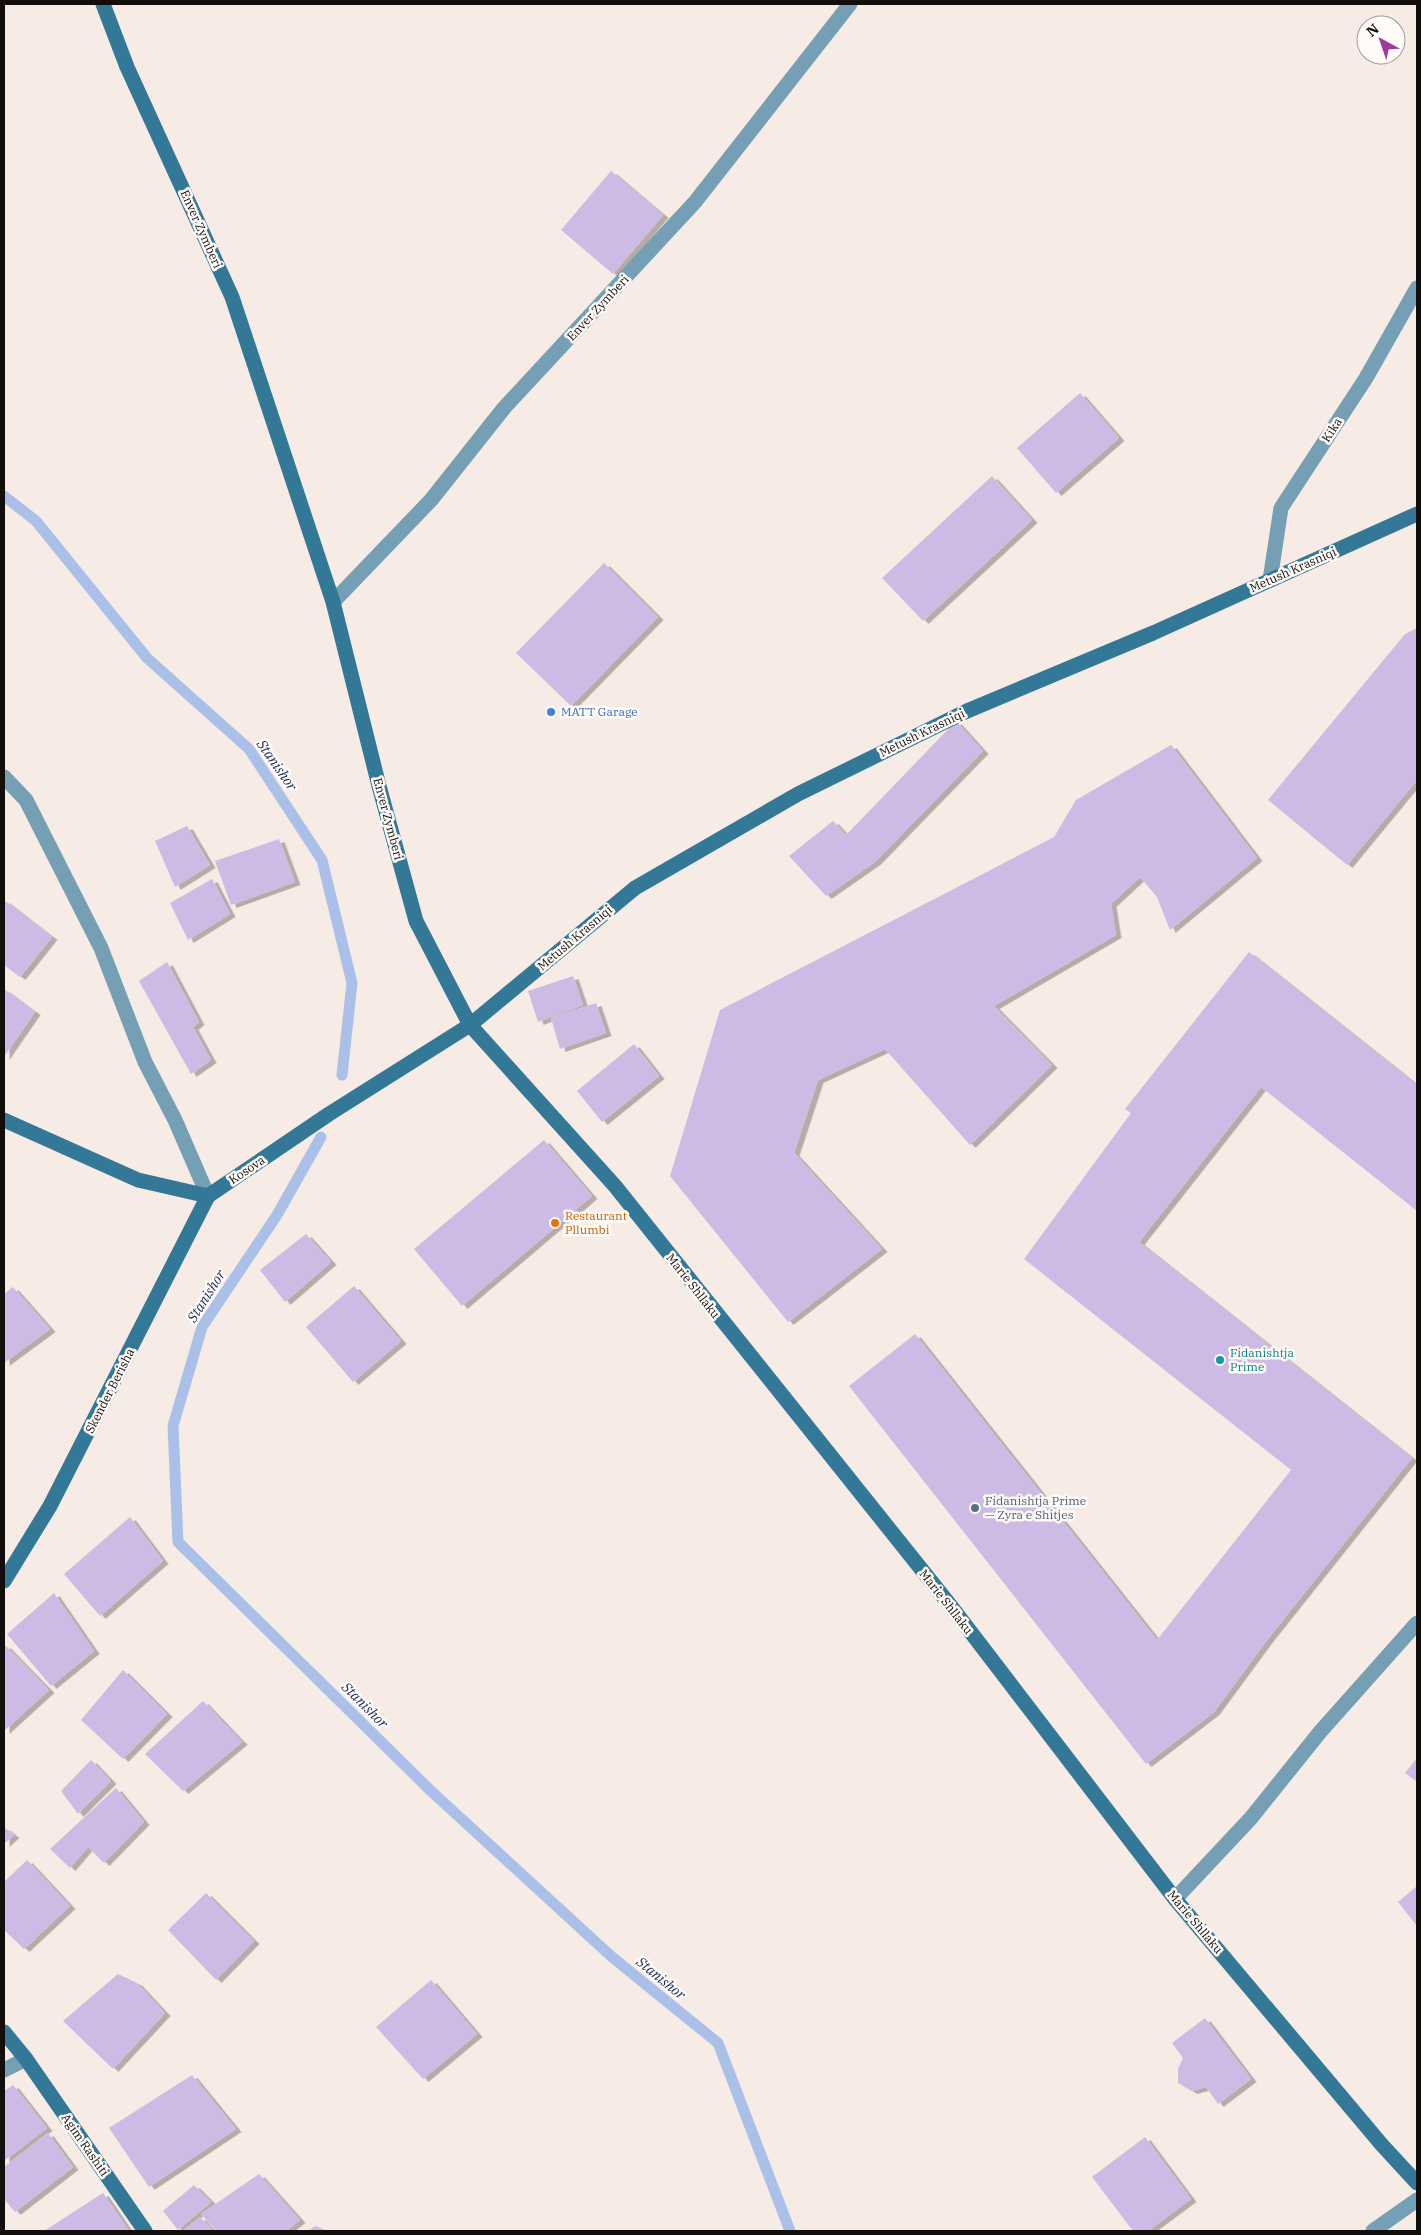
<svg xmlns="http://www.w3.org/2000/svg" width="1421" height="2235" font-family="'IBM Plex Serif',serif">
<defs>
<filter id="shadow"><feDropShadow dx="5.5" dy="3" stdDeviation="0" flood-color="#0004"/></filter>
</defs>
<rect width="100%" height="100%" fill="#f7ebe5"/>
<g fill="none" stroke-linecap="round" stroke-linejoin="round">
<!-- stream -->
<g stroke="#abc0e9" stroke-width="11">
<polyline points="4,496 36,521 147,658 249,749 322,860 352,983 342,1075"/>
<polyline points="321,1137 277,1215 202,1327 173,1426 178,1542 431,1791 612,1957 718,2043 790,2231"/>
</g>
</g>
<!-- building -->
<g fill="#cdbbe6" filter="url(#shadow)">
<polygon points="611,171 663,215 613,274 561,230"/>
<polygon points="1080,393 1119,438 1056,493 1017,448"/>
<polygon points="992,476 1032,520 923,621 882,578"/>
<polygon points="604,563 658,617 571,706 516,653"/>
<polygon points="1417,628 1417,780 1347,865 1268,800 1405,634"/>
<polygon points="956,721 983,751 875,862 826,896 789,856 833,821 846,835"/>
<polygon points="1171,745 1257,858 1170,930 1157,897 1140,877 1111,904 1116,935 994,1006 1052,1065 970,1145 885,1049 818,1080 794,1153 882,1249 788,1322 670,1176 720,1010 1054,837 1076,800"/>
<polygon points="187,826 210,865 175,887 155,841"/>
<polygon points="279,839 295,882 231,905 215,861"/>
<polygon points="212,879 230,914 188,940 170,903"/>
<polygon points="4,900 52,937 20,977 4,965"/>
<polygon points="1249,952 1417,1085 1417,1211 1261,1087 1139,1242 1412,1458 1267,1640 1214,1712 1146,1764 849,1386 915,1334 1157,1640 1291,1470 1024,1259 1131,1113 1125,1109"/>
<polygon points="167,962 199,1022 193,1027 211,1060 191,1074 139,981"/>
<polygon points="573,976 583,1005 538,1022 528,991"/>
<polygon points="4,989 35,1012 4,1057"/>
<polygon points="596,1003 606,1033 560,1049 551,1018"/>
<polygon points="634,1044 659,1076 602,1122 577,1091"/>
<polygon points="544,1140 592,1196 462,1306 414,1249"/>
<polygon points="306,1234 331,1262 285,1302 260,1270"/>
<polygon points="354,1286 401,1341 353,1382 306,1327"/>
<polygon points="13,1287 50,1329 4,1363 4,1294"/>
<polygon points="130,1517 163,1561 100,1616 64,1574"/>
<polygon points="54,1593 94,1651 51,1686 7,1634"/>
<polygon points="5,1645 49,1690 4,1731 4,1646"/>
<polygon points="123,1670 167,1714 123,1759 81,1720"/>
<polygon points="203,1701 242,1742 183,1791 145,1754"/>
<polygon points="1417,1758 1417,1782 1405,1773"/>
<polygon points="91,1760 111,1781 78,1814 61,1791"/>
<polygon points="116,1788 144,1822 104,1863 88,1847 70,1868 50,1849"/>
<polygon points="4,1827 14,1835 4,1844"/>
<polygon points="27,1860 70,1906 24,1949 4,1930 4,1882"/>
<polygon points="1417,1886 1417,1926 1398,1902"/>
<polygon points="206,1893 254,1941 216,1980 168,1930"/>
<polygon points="118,1974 137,1983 165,2013 113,2069 63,2021"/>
<polygon points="431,1980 477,2034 423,2079 376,2027"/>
<polygon points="1205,2018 1251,2079 1218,2104 1206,2087 1192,2091 1178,2083 1178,2069 1183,2058 1172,2043"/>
<polygon points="192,2075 236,2129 149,2187 109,2128"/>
<polygon points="13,2085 47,2128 4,2161 4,2091"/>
<polygon points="48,2133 73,2167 15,2212 4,2199 4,2167"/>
<polygon points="1145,2137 1191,2199 1148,2231 1133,2231 1092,2177"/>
<polygon points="259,2174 300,2220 286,2231 216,2231 201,2214"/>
<polygon points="194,2185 211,2202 178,2230 163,2211"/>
<polygon points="103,2193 129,2231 44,2231"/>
<polygon points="200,2217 213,2231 183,2231"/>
<polygon points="315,2226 328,2231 308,2231"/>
</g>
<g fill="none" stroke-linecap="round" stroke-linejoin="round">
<!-- lane -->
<polyline stroke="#759fb4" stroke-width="15" points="1175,1899 1251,1818 1320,1732 1417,1623"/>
<!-- street -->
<g stroke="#759fb4" stroke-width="15">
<polyline points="1270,580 1281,508 1366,378 1417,288"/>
<polyline points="333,602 431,500 504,408 695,202 850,4"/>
<polyline points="4,777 26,800 101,948 145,1062 175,1120 208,1196"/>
<polyline points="4,2070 26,2059"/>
<polyline points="1373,2231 1417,2200"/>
</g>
<!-- secondary -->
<g stroke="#347897" stroke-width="15">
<polyline points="103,4 127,67 232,297 333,602 379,786 416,921 470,1025 615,1186 950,1605 1175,1899 1382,2145 1417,2183"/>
<polyline points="4,1120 138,1180 208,1196 329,1114 470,1025 635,888 798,794 967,711 1153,633 1417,514"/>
<polyline points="4,1581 50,1506 208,1196"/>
<polyline points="4,2032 26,2059 145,2231"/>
</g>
</g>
<!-- markers -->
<circle fill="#3f7fe0" stroke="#fefaf7" stroke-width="2" cx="551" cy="712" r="5"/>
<circle fill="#e8710a" stroke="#fefaf7" stroke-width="2" cx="555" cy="1223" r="5"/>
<circle fill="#0f9aa8" stroke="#fefaf7" stroke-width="2" cx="1220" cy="1360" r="5"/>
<circle fill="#5c6f8a" stroke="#fefaf7" stroke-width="2" cx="975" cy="1508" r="5"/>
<g text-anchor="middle" stroke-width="5" stroke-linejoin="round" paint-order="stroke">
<!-- street labels -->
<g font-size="12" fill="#120e0c" stroke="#fefaf7">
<text transform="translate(201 229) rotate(66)" y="4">Enver Zymberi</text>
<text transform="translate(598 308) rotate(-47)" y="4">Enver Zymberi</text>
<text transform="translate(1332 430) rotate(-57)" y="4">Kika</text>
<text transform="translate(1293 570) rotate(-24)" y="4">Metush Krasniqi</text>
<text transform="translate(922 733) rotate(-26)" y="4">Metush Krasniqi</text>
<text transform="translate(388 819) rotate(75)" y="4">Enver Zymberi</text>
<text transform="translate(575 938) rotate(-40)" y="4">Metush Krasniqi</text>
<text transform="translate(247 1170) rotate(-34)" y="4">Kosova</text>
<text transform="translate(693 1286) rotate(52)" y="4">Marie Shllaku</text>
<text transform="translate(110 1391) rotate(-63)" y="4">Skender Berisha</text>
<text transform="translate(946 1602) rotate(52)" y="4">Marie Shllaku</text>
<text transform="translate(1195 1922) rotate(50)" y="4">Marie Shllaku</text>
<text transform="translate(85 2145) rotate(55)" y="4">Agim Rashiti</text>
</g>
<!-- shop labels -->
<g font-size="12" fill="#366cbe" stroke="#fefaf7" text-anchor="start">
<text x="561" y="716">MATT Garage</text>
</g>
<!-- food labels -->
<g font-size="12" fill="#c56008" stroke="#fefaf7" text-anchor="start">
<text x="565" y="1220">Restaurant<tspan x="565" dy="14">Pllumbi</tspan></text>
</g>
<!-- culture labels -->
<g font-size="12" fill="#0d838f" stroke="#fefaf7" text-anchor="start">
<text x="1230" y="1357">Fidanishtja<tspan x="1230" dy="14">Prime</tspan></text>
</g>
<!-- service labels -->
<g font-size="12" fill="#4e5e75" stroke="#fefaf7" text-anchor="start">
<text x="985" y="1505">Fidanishtja Prime<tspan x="985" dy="14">— Zyra e Shitjes</tspan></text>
</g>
<!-- water labels -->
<g font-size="14" font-style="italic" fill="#152b5d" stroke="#fefaf7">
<text transform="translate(277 765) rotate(55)" y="5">Stanishor</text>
<text transform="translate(206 1296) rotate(-58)" y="5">Stanishor</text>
<text transform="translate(365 1705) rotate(45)" y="5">Stanishor</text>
<text transform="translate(661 1978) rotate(39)" y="5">Stanishor</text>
</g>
</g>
<!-- border -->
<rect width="1421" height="2235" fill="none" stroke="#120e0c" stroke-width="10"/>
<!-- north arrow -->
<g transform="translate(1381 40) rotate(320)"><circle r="24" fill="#fefaf7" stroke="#a09c99"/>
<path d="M0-4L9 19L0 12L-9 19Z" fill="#9e399e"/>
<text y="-8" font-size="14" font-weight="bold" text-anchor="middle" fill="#120e0c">N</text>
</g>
</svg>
